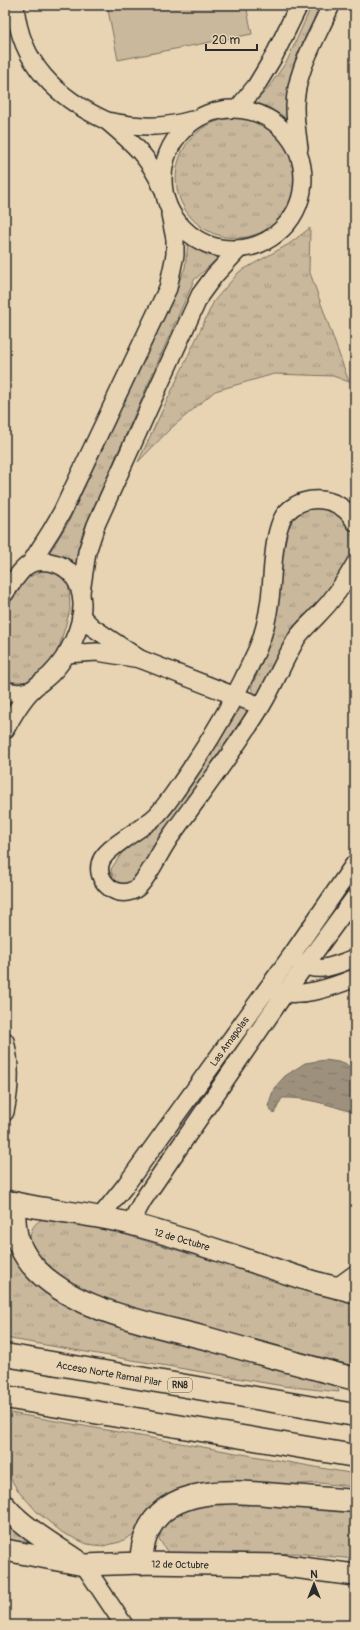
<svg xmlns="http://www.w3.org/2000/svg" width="360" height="1630" font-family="Pangolin,sans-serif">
<defs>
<pattern id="grass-tufts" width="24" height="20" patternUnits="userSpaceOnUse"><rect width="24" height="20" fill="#c9b89c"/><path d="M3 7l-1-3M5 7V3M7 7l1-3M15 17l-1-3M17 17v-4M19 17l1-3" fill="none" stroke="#a3967f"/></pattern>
<pattern id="water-ripples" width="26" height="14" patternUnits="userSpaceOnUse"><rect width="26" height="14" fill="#9d917d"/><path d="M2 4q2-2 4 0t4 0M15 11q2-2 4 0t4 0" fill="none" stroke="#807767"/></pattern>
</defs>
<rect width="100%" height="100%" fill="#e8d4b2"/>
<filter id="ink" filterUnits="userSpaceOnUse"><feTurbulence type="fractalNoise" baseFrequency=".025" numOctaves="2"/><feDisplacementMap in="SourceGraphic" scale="8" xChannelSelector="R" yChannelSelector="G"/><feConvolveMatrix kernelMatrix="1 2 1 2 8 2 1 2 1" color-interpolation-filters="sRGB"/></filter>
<g filter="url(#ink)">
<!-- grass -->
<g fill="url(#grass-tufts)" stroke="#7a7264">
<path d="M312,5H321C302,45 285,77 287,123L278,114L252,105L266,91L287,61Z"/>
<circle cx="236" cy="178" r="60"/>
<polygon points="310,228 309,270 349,382 333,376 274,374 215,391 170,429 138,462 214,301 239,272 289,244"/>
<polygon points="188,243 219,257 194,280 82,534 75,568 72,560 48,555 68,523 185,268"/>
<polygon points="326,505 344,513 354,532 355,547 349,567 263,692 255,694 251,688 263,660 276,614 283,541 291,518 310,508"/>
<polygon points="44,570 60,574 69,587 70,610 56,658 35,681 14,682 5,679 5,612 23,580"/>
<polygon points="248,708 248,715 188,797 135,882 124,887 113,880 111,869 122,853 171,814 203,763 240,709"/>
<path d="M59,1215L355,1303V1373C303,1359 252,1345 200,1331C175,1325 149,1320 125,1311C100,1301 22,1265 31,1232C35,1219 47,1217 59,1215Z"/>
<polygon points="5,1236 9,1245 141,1332 275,1370 337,1385 339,1392 283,1386 5,1338"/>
<polygon points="5,1412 355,1474 355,1487 319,1483 196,1490 136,1533 120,1542 103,1546 87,1544 63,1533 38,1513 17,1489 5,1470"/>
<polygon points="213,1501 355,1509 355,1559 294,1553 184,1558 168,1553 159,1539 162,1526 175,1515 193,1505"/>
<polygon points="5,1515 41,1548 5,1540"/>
</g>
<!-- garden -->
<polygon fill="#c9b89c" stroke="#7a7264" points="107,5 246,5 252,34 118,60"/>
<!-- water -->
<path fill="url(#water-ripples)" stroke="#6f685c" d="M325,1060L345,1063L355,1072V1115L352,1112C329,1105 306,1097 282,1098L274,1114L268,1106L274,1088L285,1076L305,1063Z"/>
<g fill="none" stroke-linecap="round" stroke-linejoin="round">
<!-- minor casing -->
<g stroke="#2b2b2b" stroke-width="20">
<g id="minor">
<path d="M15,5C20,64 57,98 107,121"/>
<polyline points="238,108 256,86 274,56 299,5"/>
<circle cx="233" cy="179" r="70"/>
<path d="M299,148C297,134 295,121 295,107C295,71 317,38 331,5"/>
<path d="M162,187C149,157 132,142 107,121C138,127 161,129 192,120"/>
<path d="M355,522C341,497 307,492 287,512C272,527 273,578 270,599C268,616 264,634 257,650C237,695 216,732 188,773C178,787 169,802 157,815C143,829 111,844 102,859C93,876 111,896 128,892C133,891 137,889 140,885C152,871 161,849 173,833C203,791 235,750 262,705C275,683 284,660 297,638C303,629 312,622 319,614C334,599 345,582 355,564"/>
<polyline points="30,564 51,531 62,512 168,288 175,255 175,239 170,214"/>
<polyline points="81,592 87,552 96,525 200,295 214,276 239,249"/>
<path d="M5,593C12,584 18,572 28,565C34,561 42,561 49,562C70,565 81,582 82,603C83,627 68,657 51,674C45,680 38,684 32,690C21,701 12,717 5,730"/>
<polyline points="66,654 97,652 140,659 92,627 81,616"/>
<polyline points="140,659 261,706"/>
<polyline points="5,691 19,693 32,690"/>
<path d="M299,962C319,975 335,965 355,958"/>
<path d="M277,992C304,997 330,988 355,978"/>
<path d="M5,1041C11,1064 10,1089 5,1112"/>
<polyline points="100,1217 125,1186 291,956 355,863"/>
<polyline points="130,1224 143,1200 285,993 355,897"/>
<polyline points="337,1287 355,1274"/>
<polyline points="84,1565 124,1625"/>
</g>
</g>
<!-- tertiary casing -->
<g stroke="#2b2b2b" stroke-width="24">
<g id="tertiary">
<path d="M5,1201C47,1211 90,1213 131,1224C192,1240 251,1262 311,1281C325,1285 340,1288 355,1292"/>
<path d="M5,1506C21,1526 55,1546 76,1560"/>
<polyline points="5,1550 84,1565 141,1563 279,1565 355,1575"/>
</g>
</g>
<!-- motorway casing -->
<g stroke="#2b2b2b" stroke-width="25">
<g id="motorway">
<path d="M14,1203C14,1229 15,1244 32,1265C71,1311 153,1324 209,1339C257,1353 306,1366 355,1379"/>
<polyline points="5,1355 355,1415"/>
<polyline points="5,1397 355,1456"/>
<path d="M141,1563C142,1554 142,1545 146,1536C164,1484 235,1491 278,1495C304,1497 329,1499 355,1501"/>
</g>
</g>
<!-- minor -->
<use href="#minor" stroke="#e8d4b2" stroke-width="17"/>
<!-- tertiary -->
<use href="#tertiary" stroke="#e8d4b2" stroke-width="21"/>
<!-- motorway -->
<use href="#motorway" stroke="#e8d4b2" stroke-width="22"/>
</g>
</g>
<g text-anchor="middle" stroke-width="3" stroke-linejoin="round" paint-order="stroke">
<!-- shield labels -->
<rect fill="#e8d4b2" stroke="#645e54" stroke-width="1" x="168" y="1378" width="24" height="14" rx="3"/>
<g font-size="9" font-weight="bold" fill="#2b2b2b">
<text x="180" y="1388">RN8</text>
</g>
<!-- street labels -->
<g font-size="10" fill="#2b2b2b" stroke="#e8d4b2">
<text transform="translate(229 1041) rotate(-54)" y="4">Las Amapolas</text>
<text transform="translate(182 1239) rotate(16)" y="4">12 de Octubre</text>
<text transform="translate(109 1373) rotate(10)" y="4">Acceso Norte Ramal Pilar</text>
<text transform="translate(180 1564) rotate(1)" y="4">12 de Octubre</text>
</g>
</g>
<!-- margin -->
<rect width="360" height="1630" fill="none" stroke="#e8d4b2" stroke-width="20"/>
<rect x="10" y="10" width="340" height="1610" fill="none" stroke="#2b2b2b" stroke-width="1.5" filter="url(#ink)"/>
<!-- north arrow -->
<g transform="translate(314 1584)" stroke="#e8d4b2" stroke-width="3" paint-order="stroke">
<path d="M0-3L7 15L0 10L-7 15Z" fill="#2b2b2b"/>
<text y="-6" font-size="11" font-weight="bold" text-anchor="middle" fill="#2b2b2b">N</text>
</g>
<!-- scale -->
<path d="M206 44v6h51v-6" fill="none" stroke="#2b2b2b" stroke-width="2"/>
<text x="212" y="44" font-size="12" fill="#2b2b2b" stroke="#e8d4b2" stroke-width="3" paint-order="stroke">20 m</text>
</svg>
